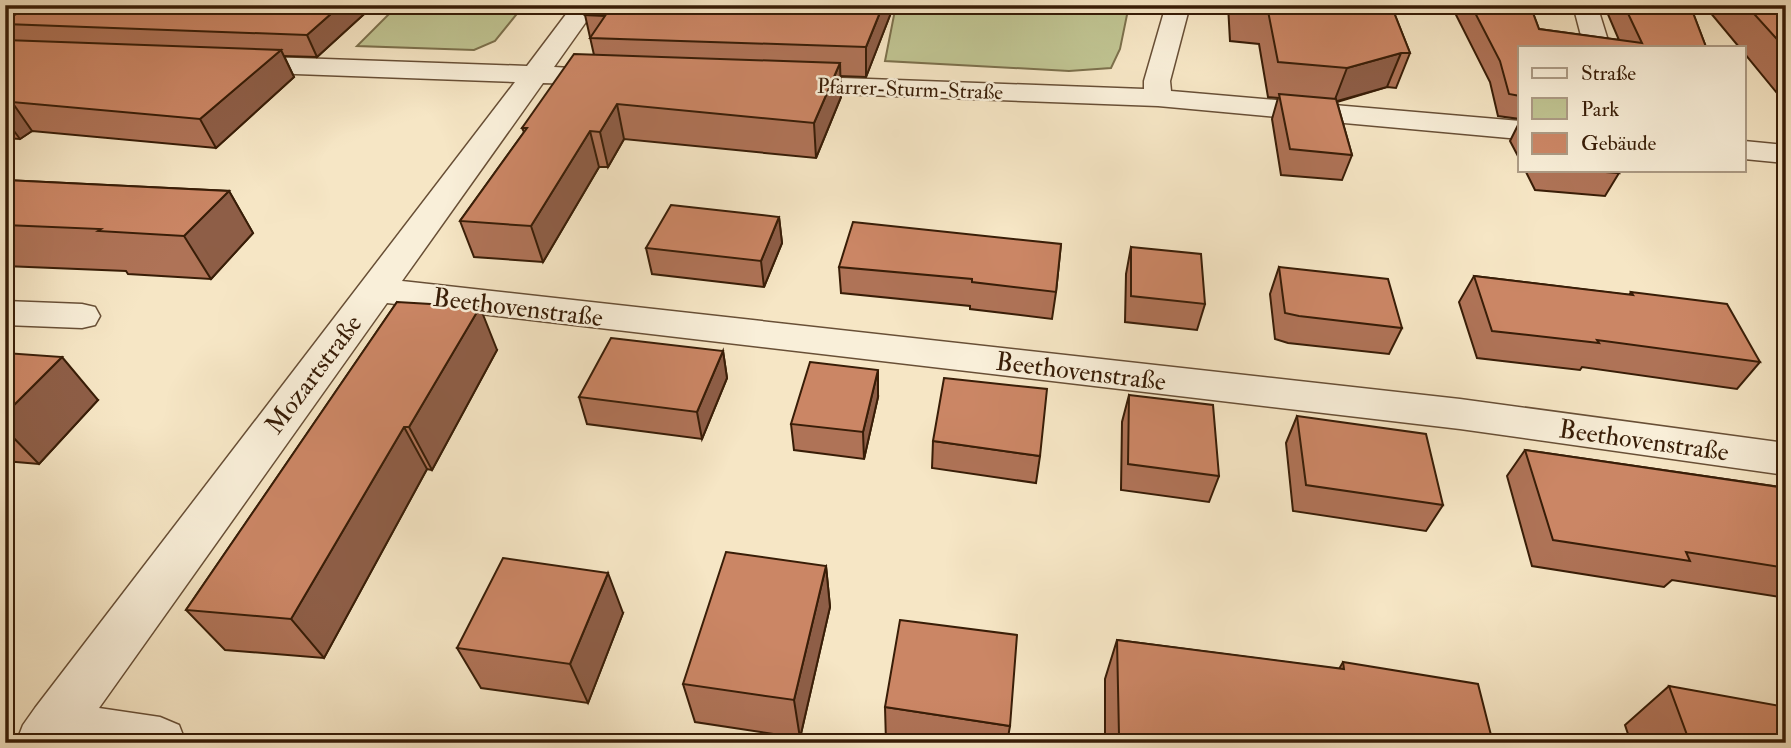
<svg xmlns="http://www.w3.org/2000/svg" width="1791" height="748" font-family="'IM FELL Double Pica',serif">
<rect width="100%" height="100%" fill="#f6e6c5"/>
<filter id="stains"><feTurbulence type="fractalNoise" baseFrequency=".00286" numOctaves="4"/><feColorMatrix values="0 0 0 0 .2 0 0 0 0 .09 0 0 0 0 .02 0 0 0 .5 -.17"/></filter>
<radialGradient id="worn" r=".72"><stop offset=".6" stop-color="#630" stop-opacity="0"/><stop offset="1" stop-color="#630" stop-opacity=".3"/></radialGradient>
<!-- green -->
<g fill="#c0c492" stroke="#7c704c" stroke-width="2">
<polygon points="398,5 524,5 495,41 474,50 357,46"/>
<polygon points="896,5 1129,5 1120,49 1111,68 1069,71 885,61"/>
</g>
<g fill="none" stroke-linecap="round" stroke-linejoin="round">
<!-- minor casing -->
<g stroke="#684f36" stroke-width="3">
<g id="minor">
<polygon points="573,5 598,5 554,67 621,71 625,77 621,83 612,85 543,83 402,281 1460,399 1786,443 1786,475 1460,429 387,303 99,708 160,717 179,725 186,743 16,743 23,725 35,708 515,82 238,72 229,70 225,64 229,58 238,56 527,66"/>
<polygon points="1166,5 1190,5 1170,81 1171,91 1520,121 1520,139 1158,106 787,92 777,90 773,84 777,78 787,76 1144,89 1144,81"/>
<polygon points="1573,5 1597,5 1610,47 1584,47"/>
<polygon points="1744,141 1786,145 1786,163 1744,159"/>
<polygon points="5,301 82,304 95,307 100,316 95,325 82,328 5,325"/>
</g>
</g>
<!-- minor -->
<use href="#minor" fill="#f9efd9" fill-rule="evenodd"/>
</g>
<!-- wall -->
<g fill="#af7357" stroke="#381d07" stroke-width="2">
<polygon points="31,5 374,5 317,57 284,56 294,77 216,148 32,131 20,139 5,138 5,40 12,40 5,31 5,21"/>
<polygon points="894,5 866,77 840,76 841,97 816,158 624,139 608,167 599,167 543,262 474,257 460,221 524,132 522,128 594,55 585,15"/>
<polygon points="1228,5 1391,5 1410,53 1396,88 1387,87 1337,102 1352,155 1342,180 1281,175 1272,119 1278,98 1268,97 1259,44 1230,41"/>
<polygon points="1451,5 1530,5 1539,29 1619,40 1604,5 1690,5 1706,47 1520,47 1520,119 1498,116 1490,82"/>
<polygon points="1704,5 1786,5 1786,104 1744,53 1744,47 1739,47"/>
<polygon points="1520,121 1520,160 1510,141"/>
<polygon points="1525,170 1617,170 1619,173 1605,196 1535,190"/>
<polygon points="5,180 229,191 253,233 211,279 128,274 126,271 5,266"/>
<polygon points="779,217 782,243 764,287 652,274 646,248"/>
<polygon points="1061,244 1056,292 1052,319 970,309 970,306 841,293 839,267"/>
<polygon points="1131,247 1205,304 1197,330 1125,322 1126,274"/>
<polygon points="1279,267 1402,328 1389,354 1288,343 1275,339 1270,294"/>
<polygon points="1474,276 1629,295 1631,292 1760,362 1737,389 1582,367 1580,370 1477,358 1459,302"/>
<polygon points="397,302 497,350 432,470 427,469 324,658 225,650 186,610"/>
<polygon points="723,351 727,378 702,439 587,424 579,397"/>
<polygon points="5,353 98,400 39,464 5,461"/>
<polygon points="1129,395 1219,476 1209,502 1121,490 1122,422"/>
<polygon points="878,397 864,459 794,450 791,424"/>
<polygon points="1297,416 1443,505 1426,531 1293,511 1286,443"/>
<polygon points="933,441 1040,456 1036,483 932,468"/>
<polygon points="1525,450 1786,488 1786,598 1672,580 1664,587 1532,566 1507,476"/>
<polygon points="826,566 830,607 800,738 695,722 683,684"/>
<polygon points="623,613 588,703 481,688 457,648"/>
<polygon points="1117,640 1339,669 1343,662 1493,743 1105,743 1105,679"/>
<polygon points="1669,686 1786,743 1631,743 1625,725"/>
<polygon points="885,707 1010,726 1007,743 886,743"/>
</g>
<!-- shaded-wall -->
<g fill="#8e5e47" stroke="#381d07" stroke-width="2">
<polygon points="341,5 374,5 317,57 307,35"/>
<polygon points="883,5 894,5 866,77 866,47"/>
<polygon points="281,50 294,77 216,148 200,119"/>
<polygon points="1401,53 1387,87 1334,102 1347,68"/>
<polygon points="840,63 841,97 816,158 814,123"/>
<polygon points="12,102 32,131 20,139 5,119 5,107"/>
<polygon points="617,104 624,139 608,167 600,132"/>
<polygon points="590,131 599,167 543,262 531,226"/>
<polygon points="229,191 253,233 211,279 184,236"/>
<polygon points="779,217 782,243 764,287 761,261"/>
<polygon points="480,307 497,350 432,470 409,427"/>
<polygon points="723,351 727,378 702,439 697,412"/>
<polygon points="62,357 98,400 39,464 5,429 5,414"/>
<polygon points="878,370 878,397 864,459 863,432"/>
<polygon points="404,427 427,469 324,658 291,619"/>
<polygon points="826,566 830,607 800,738 794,700"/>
<polygon points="608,573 623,613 588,703 570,664"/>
</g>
<!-- building -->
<g fill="#cb8665" stroke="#381d07" stroke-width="2">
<polygon points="31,5 341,5 307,35 5,24 5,21"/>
<polygon points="592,5 883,5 866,47 590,38 605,16 585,15"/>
<polygon points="1238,5 1391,5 1410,53 1401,53 1347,68 1278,62 1268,11 1238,8"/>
<polygon points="1471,5 1530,5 1539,29 1642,43 1624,5 1690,5 1706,47 1520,47 1520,96 1509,94 1500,61"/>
<polygon points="1746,5 1786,5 1786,49"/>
<polygon points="5,40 281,50 200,119 12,102 5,107"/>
<polygon points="574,54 840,63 814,123 617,104 600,132 590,131 531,226 460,221 527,128 522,128"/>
<polygon points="1279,94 1336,99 1352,155 1290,149"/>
<polygon points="1580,170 1617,170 1619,173"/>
<polygon points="5,180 229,191 184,236 98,231 101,229 5,225"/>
<polygon points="671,205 779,217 761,261 646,248"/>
<polygon points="853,222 1061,244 1056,292 972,282 972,279 839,267"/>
<polygon points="1131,247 1201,254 1205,304 1131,296"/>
<polygon points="1279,267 1388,279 1402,328 1299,316 1285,313"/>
<polygon points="1474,276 1633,295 1631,292 1727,304 1760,362 1597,340 1599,343 1492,331"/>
<polygon points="397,302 480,307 409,427 404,427 291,619 186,610"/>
<polygon points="611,338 723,351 697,412 579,397"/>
<polygon points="5,353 62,357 5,414"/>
<polygon points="810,362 878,370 863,432 791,424"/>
<polygon points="944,378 1047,389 1040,456 933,441"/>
<polygon points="1129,395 1213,405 1219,476 1128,464"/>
<polygon points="1297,416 1426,434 1443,505 1306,485"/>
<polygon points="1525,450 1786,488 1786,568 1686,552 1690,561 1553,540"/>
<polygon points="726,552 826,566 794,700 683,684"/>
<polygon points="503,558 608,573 570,664 457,648"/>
<polygon points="900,620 1017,635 1010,726 885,707"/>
<polygon points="1117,640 1344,669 1343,662 1478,684 1493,743 1171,743 1119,735"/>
<polygon points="1669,686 1786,707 1786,743 1690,743"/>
</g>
<g text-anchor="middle" stroke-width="5" stroke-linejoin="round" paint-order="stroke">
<!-- far-street labels -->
<g font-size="21" fill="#381d07" stroke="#f9efd9">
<text transform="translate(910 89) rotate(2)" y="7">Pfarrer-Sturm-Straße</text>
</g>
<!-- street labels -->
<g font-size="26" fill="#381d07" stroke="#f9efd9">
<text transform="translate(518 307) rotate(7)" y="9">Beethovenstraße</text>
<text transform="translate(1081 371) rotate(7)" y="9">Beethovenstraße</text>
<text transform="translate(313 374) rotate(-53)" y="9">Mozartstraße</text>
<text transform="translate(1644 440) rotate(8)" y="9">Beethovenstraße</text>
</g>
</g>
<!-- margin -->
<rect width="1791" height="748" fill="none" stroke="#f6e6c5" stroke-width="28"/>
<rect x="7" y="7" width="1777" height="734" fill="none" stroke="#381d07" stroke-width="3.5"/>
<rect x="14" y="14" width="1763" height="720" fill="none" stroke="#381d07" stroke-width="2"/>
<!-- legend -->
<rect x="1518" y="46" width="228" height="126" fill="#f9efd9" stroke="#ac9b85" stroke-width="2"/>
<rect x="1532" y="68" width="35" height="10" fill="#f9efd9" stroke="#ac9b85" stroke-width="2"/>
<text x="1581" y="80" font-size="21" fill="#381d07">Straße</text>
<rect x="1532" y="98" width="35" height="21" fill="#c0c492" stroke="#ac9b85" stroke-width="2"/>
<text x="1581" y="116" font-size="21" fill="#381d07">Park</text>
<rect x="1532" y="133" width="35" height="21" fill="#cb8665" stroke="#ac9b85" stroke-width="2"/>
<text x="1581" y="150" font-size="21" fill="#381d07">Gebäude</text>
<rect width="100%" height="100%" filter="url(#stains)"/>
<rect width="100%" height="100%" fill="url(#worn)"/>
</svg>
